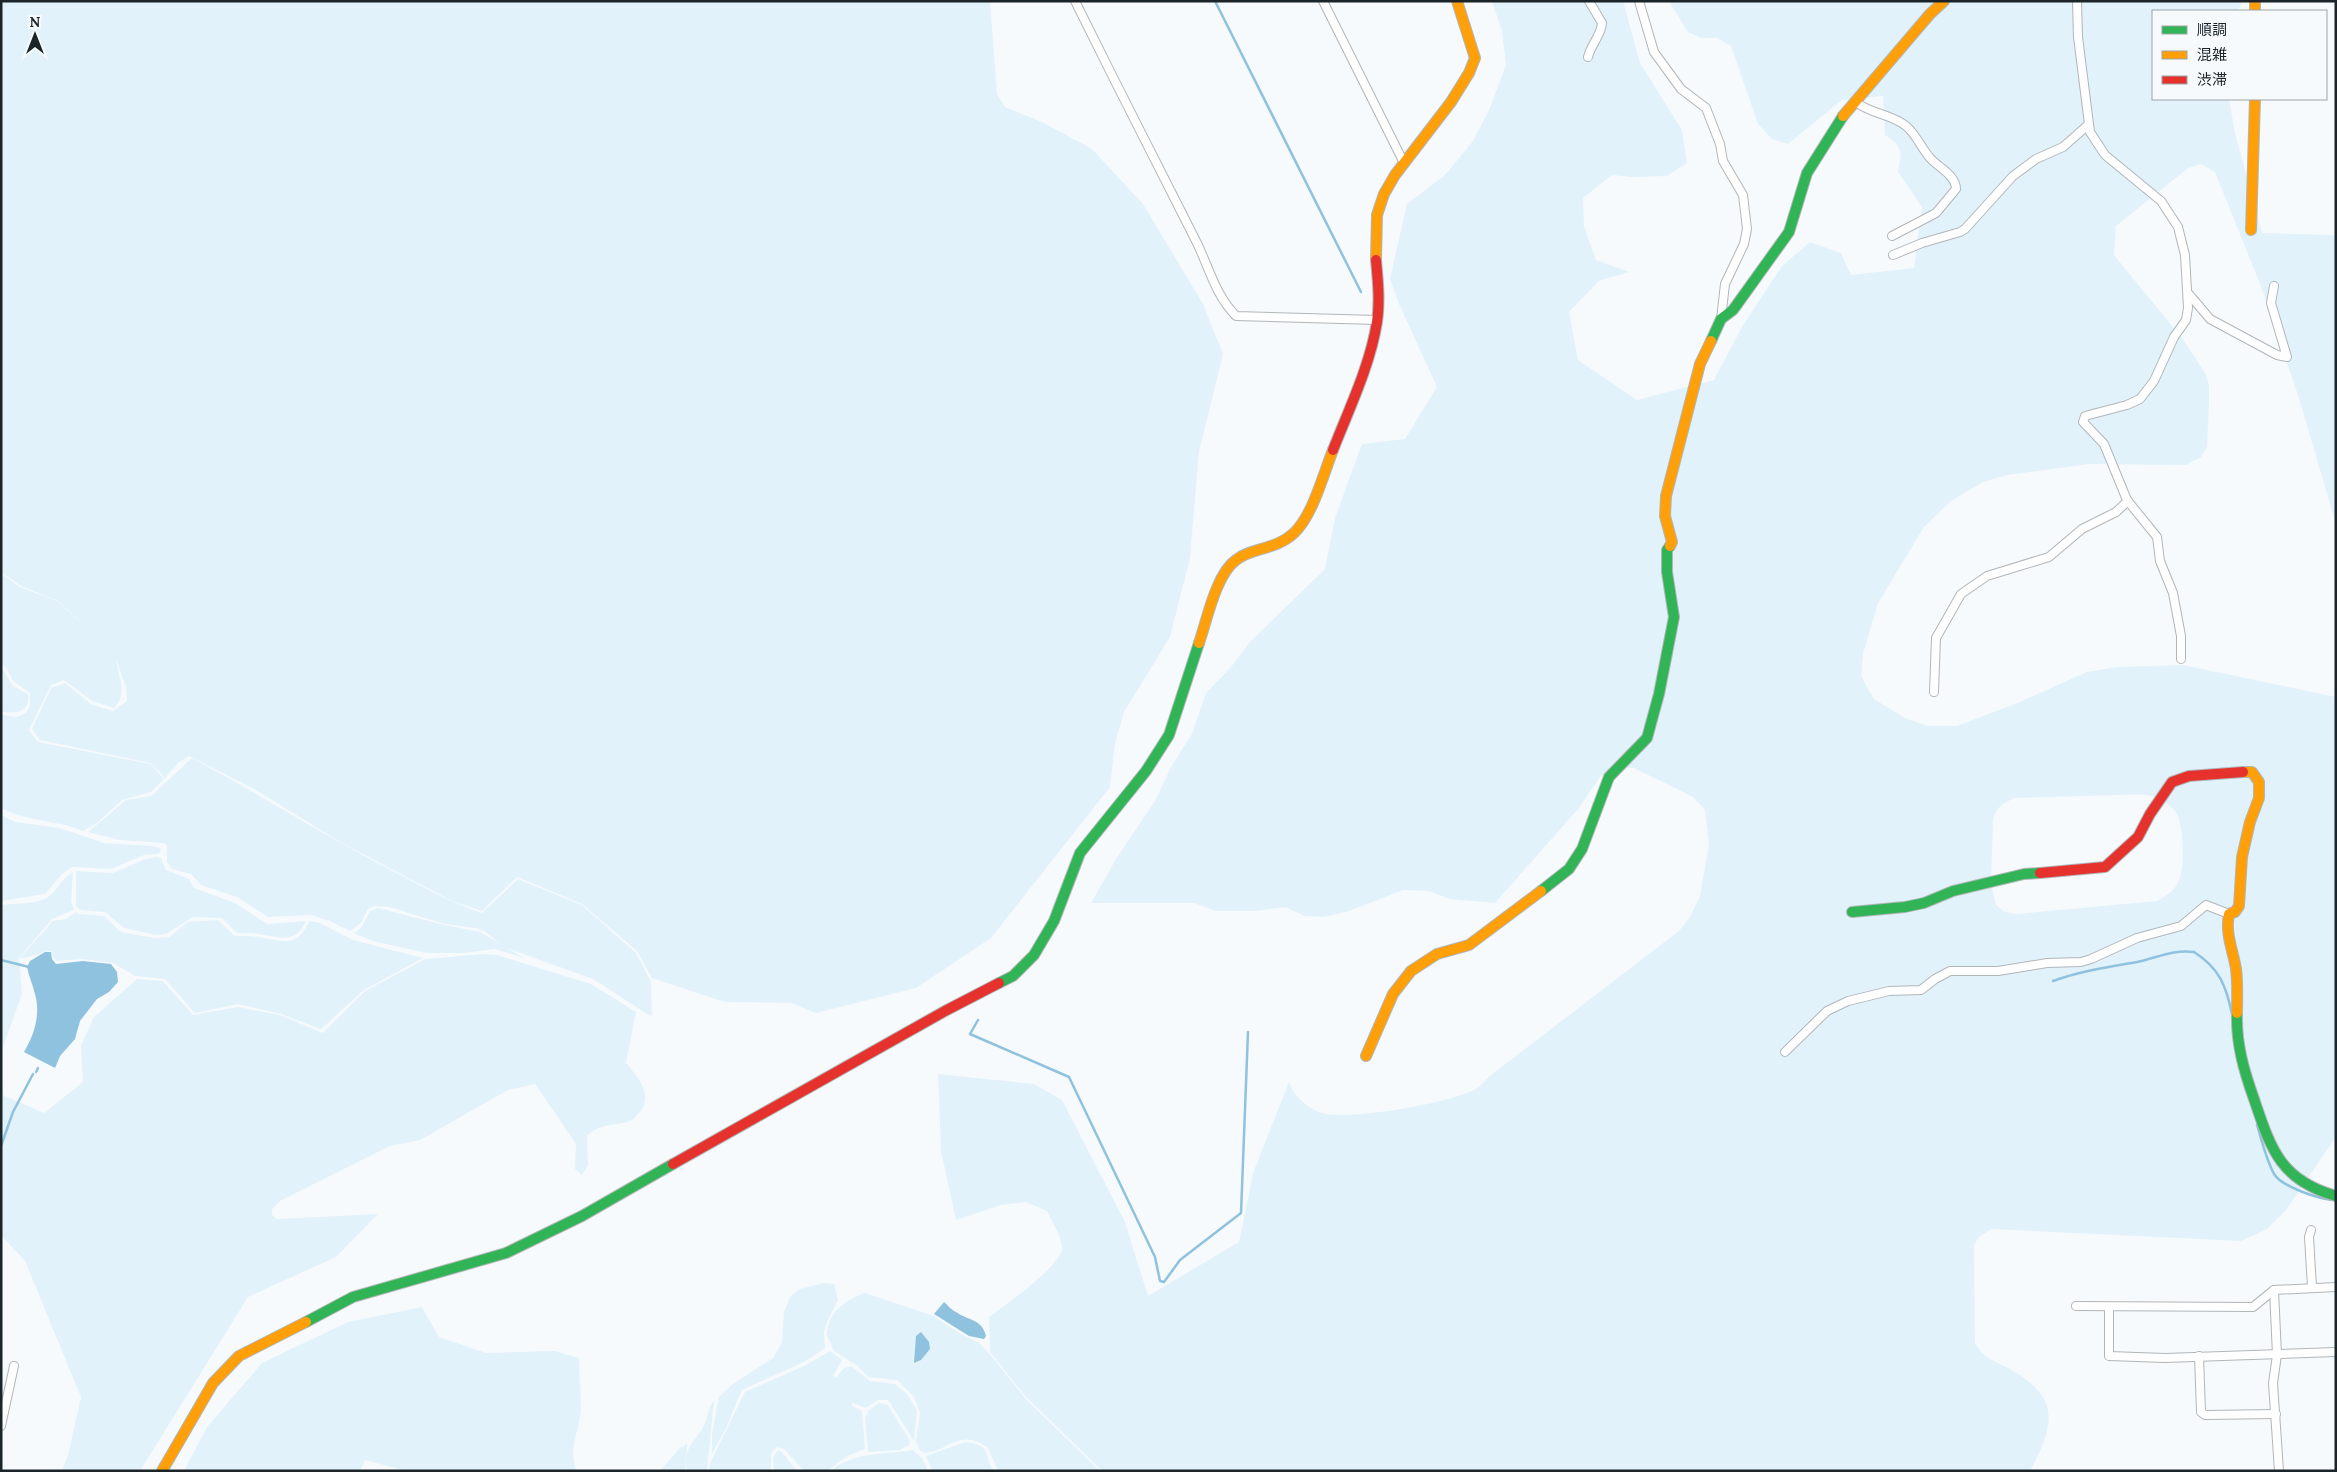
<svg xmlns="http://www.w3.org/2000/svg" width="2337" height="1472" font-family="Lora,'Noto Sans JP',serif">
<rect width="100%" height="100%" fill="#f7fafc"/>
<!-- green -->
<g fill="#e2f2fb" fill-rule="evenodd">
<path d="M1,1H990L997,94L1005,107L1044,123L1092,149L1143,204L1203,304L1223,354L1199,452L1190,558L1170,637L1124,712L1115,743L1110,787L991,938L916,988L816,1013L791,1003L725,1002L652,978L637,951L582,904L517,877L482,911L452,901L340,842L256,790L189,756L178,763L165,778L151,763L40,740L32,729L51,688L65,683L91,704L113,711L127,701L126,688L116,659C118,677 129,692 114,708L92,701L64,680L51,685L29,730L38,742L151,764L164,779L151,792L122,800L97,823L83,831C54,819 26,822 1,808V715L17,717L26,713L30,705V693L13,681L8,670L1,663V573L20,587L57,601L104,644L58,601L21,586L1,572Z"/>
<path d="M1492,1H1623L1640,63L1682,130L1687,163L1667,176L1632,177L1612,175L1583,198L1584,226L1596,260L1629,272L1599,281L1569,312L1578,360L1637,400L1714,380L1743,325L1782,266L1810,242L1841,253L1851,275L1914,268L1922,207L1898,172C1902,151 1903,147 1885,135L1883,96L1842,100L1788,144L1772,139L1758,124L1731,46L1717,38H1701L1688,32L1670,3L1672,1H2242L2238,11H2153V99H2229L2235,133L2262,233L2336,235V524L2298,395L2260,284L2215,172L2201,164L2188,168L2116,226L2114,255L2182,338L2205,373L2209,385V404L2207,447L2201,457L2186,465L2089,464L2008,475L1983,482L1951,501L1924,527L1878,603L1863,654L1861,675L1864,682L1874,699L1905,718L1927,726H1957L2015,704L2087,672L2116,667L2183,665L2336,697V1137L2286,1210L2267,1229L2241,1241L1991,1229L1979,1237L1974,1245L1975,1343C1983,1358 1993,1360 2008,1368C2060,1396 2056,1423 2030,1471H1102L1026,1397L990,1352L989,1317C1003,1307 1064,1264 1062,1247C1061,1235 1052,1222 1047,1211L1026,1202L1001,1205L956,1220L941,1151L938,1074L1034,1084L1062,1100L1125,1222L1148,1296L1239,1242L1253,1173L1289,1082C1294,1096 1308,1109 1322,1113C1349,1121 1448,1103 1474,1090C1480,1087 1486,1079 1491,1075L1679,931L1690,917L1700,896L1709,845L1705,810L1693,797L1634,768L1614,767L1600,777L1579,808L1495,903L1450,899L1429,891L1403,890L1349,911L1324,917L1304,916L1286,907L1255,911H1216L1194,903H1091L1116,859L1155,801L1172,765L1192,734L1206,693L1231,667L1250,642L1325,569L1335,518L1362,444L1405,439L1437,387L1399,304L1390,279L1407,204L1445,175L1473,141L1489,110L1506,65L1502,31ZM2117,795C2132,795 2150,792 2163,801C2167,803 2172,808 2175,811C2184,823 2185,867 2179,880C2175,891 2167,895 2157,901L2017,914L2005,912L1996,905L1991,884L1993,820C1996,807 2002,804 2014,798Z"/>
<path d="M1,666L13,686L28,694C31,712 16,715 1,711Z"/>
<path d="M192,758C259,794 322,834 389,869C420,885 449,902 482,913L518,879L582,905L636,953L651,982L652,1017L593,979L504,947L484,931L475,928L445,924L389,907L374,906L368,909L361,923L350,931L330,921L311,915L268,917L237,897L201,885L191,874L172,869L167,862V845L163,843L120,840L88,832L126,800L151,796Z"/>
<polygon points="1,815 15,822 60,828 104,843 153,846 160,848 161,851 158,854 144,855 111,869 72,867 62,874 45,894 1,901"/>
<path d="M157,857L161,858L166,870L189,879L194,888L235,903L267,924L306,921C296,946 276,936 257,934C250,932 243,934 237,933L222,918L193,917L166,934L156,935L124,928L105,912L80,910L76,906V871L113,873L145,859Z"/>
<path d="M73,872L71,901L74,910L52,919L19,958L22,994L1,1052V905C15,903 36,905 48,897C58,890 63,877 73,872Z"/>
<polygon points="378,908 440,924 480,932 524,958 495,949 463,953 427,953 373,941 354,933 361,928 370,911"/>
<path d="M76,912L78,914L104,916L121,932L155,938L169,937L188,922L218,920L235,936C243,936 251,936 259,937C283,941 297,949 309,921L320,923L353,940L423,958L364,990L321,1029L281,1014L238,1004L195,1013L165,979L135,976L113,963L83,959L57,961L53,958L52,951C40,951 32,959 20,958L53,921L66,919Z"/>
<path d="M483,954L497,955L591,984L636,1012L626,1063C639,1078 654,1096 639,1113C636,1116 634,1120 630,1121C613,1127 602,1122 587,1136L588,1165L582,1175L575,1169L576,1144L535,1084L508,1090L420,1140L390,1146L280,1201L272,1209V1215L277,1219L378,1214L336,1257L248,1297L140,1471H62L68,1455L81,1397L25,1261L1,1235V1055L3,1095L44,1113L83,1082L81,1045L94,1017L137,979L163,981L193,1015L238,1007L280,1015L323,1033L365,991L425,959Z"/>
<polygon points="824,1283 834,1284 838,1300 827,1322 824,1332 825,1348 806,1361 742,1390 726,1428 712,1454 712,1434 719,1397 733,1384 773,1358 782,1343 784,1312 790,1297 800,1289"/>
<path d="M865,1293L934,1316L959,1333L978,1342L989,1353L1026,1399L1100,1471H998L988,1448C956,1424 942,1460 920,1451L916,1441L920,1413L914,1397L897,1380L868,1377L856,1365L834,1351L827,1336C827,1312 845,1300 865,1293Z"/>
<path d="M422,1307L439,1337L486,1353L555,1351L579,1358C579,1375 581,1392 581,1409C580,1430 567,1450 577,1471H406L365,1460L360,1471H184L207,1427L262,1363L348,1322Z"/>
<polygon points="830,1351 842,1360 833,1376 836,1378 844,1368 851,1366 870,1381 895,1384 907,1394 917,1410 914,1441 888,1400 878,1400 866,1408 853,1403 851,1405 862,1411 865,1449 847,1456 827,1471 804,1471 784,1449 777,1447 771,1453 771,1471 709,1471 710,1463 745,1392 806,1365"/>
<path d="M714,1400L707,1471H687C682,1445 697,1442 705,1423C708,1415 709,1407 714,1400Z"/>
<polygon points="879,1403 888,1405 910,1441 909,1445 900,1450 868,1452 865,1418 869,1410"/>
<path d="M965,1442C994,1445 982,1455 994,1471H932L926,1456Z"/>
<polygon points="687,1444 685,1471 660,1471 680,1448"/>
<polygon points="778,1450 781,1451 797,1471 774,1471 773,1458"/>
<path d="M913,1450L922,1458L928,1471H832C852,1451 886,1455 913,1450Z"/>
</g>
<!-- water -->
<g fill="#8fc2de">
<path d="M45,952H51L52,959L56,964L83,961L111,964L117,972L118,982L109,992L97,999L80,1021L75,1039L60,1056L55,1068L24,1052C34,1035 41,1015 35,994C33,985 29,977 27,967L30,961Z"/>
<path d="M944,1302C948,1305 951,1310 956,1312C969,1321 982,1319 986,1336L984,1339L969,1336L934,1314Z"/>
<polygon points="921,1332 929,1342 930,1349 921,1360 914,1363 916,1336"/>
</g>
<g fill="none" stroke-linecap="round" stroke-linejoin="round">
<!-- stream -->
<g stroke="#8fc2de" stroke-width="2.5">
<polyline points="1215,1 1361,292"/>
<polyline points="1,960 29,967"/>
<path d="M2053,981C2081,971 2108,967 2137,962C2157,958 2173,949 2194,952C2219,968 2226,985 2232,1014"/>
<polyline points="978,1020 970,1034 1069,1077 1155,1257 1160,1281 1164,1282 1180,1260 1241,1213 1248,1032"/>
<polyline points="36,1072 38,1068"/>
<path d="M2257,1125C2262,1141 2266,1159 2274,1174C2282,1187 2319,1199 2334,1200"/>
<polyline points="1,1146 13,1112 33,1074"/>
</g>
<!-- street casing -->
<g stroke="#b1b6b9" stroke-width="10">
<g id="street">
<path d="M1075,1C1115,82 1156,162 1197,243C1209,268 1216,296 1236,316L1377,320"/>
<polyline points="1323,1 1404,163"/>
<polyline points="1639,1 1654,52 1681,89 1706,108 1720,144 1723,161 1743,195 1747,229 1744,244 1725,284 1721,319"/>
<polyline points="2077,1 2078,37 2090,132 2105,155 2161,201 2178,227 2185,255 2188,308 2186,320 2174,337 2154,381 2140,399 2127,405 2085,416 2083,422 2104,444 2127,500 2157,537 2160,561 2173,593 2181,636 2181,659"/>
<path d="M1588,57C1591,44 1601,36 1602,23L1589,1"/>
<path d="M1856,102C1870,114 1892,114 1906,126C1917,135 1922,150 1932,160C1940,168 1956,176 1956,189L1936,213L1892,236"/>
<polyline points="1893,255 1922,243 1960,232 1965,229 2013,176 2036,159 2063,147 2088,125"/>
<polyline points="2188,293 2210,319 2277,355 2287,357 2271,303 2274,286"/>
<polyline points="1934,692 1936,638 1961,594 1987,576 2049,557 2082,529 2116,512 2128,501"/>
<polyline points="1785,1052 1827,1011 1848,1001 1889,991 1921,990 1935,979 1950,971 1998,971 2047,963 2081,962 2091,959 2137,938 2181,926 2206,905 2229,914"/>
<polyline points="2311,1230 2309,1237 2312,1287"/>
<polyline points="2274,1290 2277,1355 2273,1383 2279,1471"/>
<polyline points="2076,1306 2253,1307 2274,1290 2336,1287"/>
<polyline points="2109,1307 2109,1356 2165,1358 2336,1352"/>
<polyline points="2199,1356 2201,1412 2205,1415 2276,1414"/>
<polyline points="1,1426 14,1366"/>
</g>
</g>
<!-- fast casing -->
<g stroke="#b1b6b9" stroke-width="12">
<g id="fast">
<polyline points="1711,341 1721,319 1733,310 1789,232 1807,173 1843,116"/>
<polyline points="1541,891 1569,869 1582,849 1609,777 1647,738 1659,694 1674,617 1667,572 1667,550 1670,546"/>
<polyline points="1852,912 1905,907 1924,903 1953,891 2024,874 2040,873"/>
<polyline points="999,983 1013,976 1034,955 1054,921 1080,853 1146,771 1169,735 1199,643"/>
<path d="M2237,1013C2236,1044 2244,1071 2254,1099C2271,1149 2280,1180 2336,1196"/>
<polyline points="306,1322 353,1297 506,1253 582,1216 673,1164"/>
</g>
</g>
<!-- slow casing -->
<g stroke="#b1b6b9" stroke-width="12">
<g id="slow">
<polyline points="2255,1 2255,11"/>
<polyline points="1843,116 1930,14 1944,1"/>
<polyline points="2251,230 2255,99"/>
<polyline points="1376,260 1377,215 1384,194 1395,175 1451,102 1469,73 1475,58 1457,1"/>
<polyline points="1670,546 1672,542 1665,516 1666,496 1700,364 1711,341"/>
<path d="M1199,643C1207,620 1216,574 1236,560C1250,548 1276,550 1294,533C1313,515 1323,475 1333,450"/>
<path d="M2237,1013C2237,999 2238,984 2236,969C2233,950 2225,934 2229,914L2235,912L2239,906L2242,857L2250,822L2259,798V782L2252,772H2243"/>
<polyline points="1366,1056 1393,994 1411,971 1437,954 1469,945 1541,891"/>
<polyline points="162,1471 213,1383 239,1356 306,1322"/>
</g>
</g>
<!-- jam casing -->
<g stroke="#b1b6b9" stroke-width="12">
<g id="jam">
<path d="M1333,450C1349,409 1370,366 1377,322C1380,302 1378,281 1376,260"/>
<polyline points="2040,873 2105,867 2138,837 2150,814 2172,782 2189,776 2243,772"/>
<polyline points="673,1164 945,1011 999,983"/>
</g>
</g>
<!-- street -->
<use href="#street" stroke="#fefeff" stroke-width="8"/>
<!-- fast -->
<use href="#fast" stroke="#30b455" stroke-width="10"/>
<!-- slow -->
<use href="#slow" stroke="#ff9f0a" stroke-width="10"/>
<!-- jam -->
<use href="#jam" stroke="#e5322d" stroke-width="10"/>
</g>
<!-- border -->
<rect width="2337" height="1472" fill="none" stroke="#1b2429" stroke-width="5"/>
<!-- legend -->
<rect x="2152" y="10" width="175" height="90" fill="#f6fafd" stroke="#9ea4a8"/>
<rect x="2162" y="26" width="25" height="8" fill="#30b455" stroke="#9ea4a8"/>
<text x="2197" y="35" font-size="15" fill="#1b2429">順調</text>
<rect x="2162" y="51" width="25" height="8" fill="#ff9f0a" stroke="#9ea4a8"/>
<text x="2197" y="60" font-size="15" fill="#1b2429">混雑</text>
<rect x="2162" y="76" width="25" height="8" fill="#e5322d" stroke="#9ea4a8"/>
<text x="2197" y="85" font-size="15" fill="#1b2429">渋滞</text>
<!-- north arrow -->
<g transform="translate(35 35)" stroke="#f6fafd" stroke-width="4" paint-order="stroke">
<path d="M0-4L9 19L0 12L-9 19Z" fill="#1b2429"/>
<text y="-8" font-size="14" font-weight="bold" text-anchor="middle" fill="#1b2429">N</text>
</g>
</svg>
